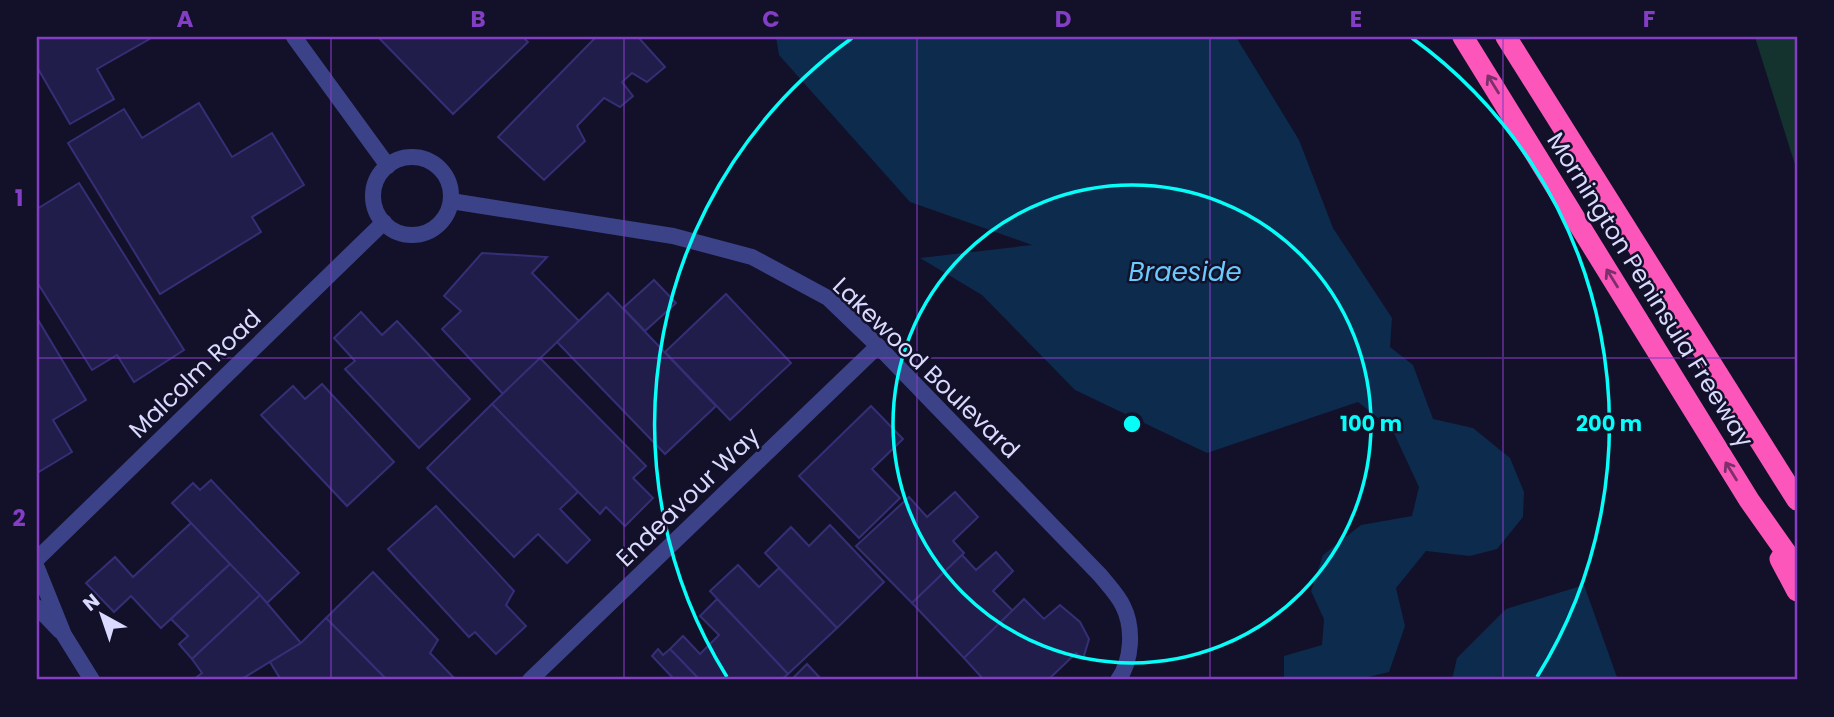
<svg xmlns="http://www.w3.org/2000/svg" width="1834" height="717" font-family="Poppins,sans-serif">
<rect width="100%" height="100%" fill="#121129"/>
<!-- green -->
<polygon fill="#14332f" points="1755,37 1797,37 1797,171"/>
<!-- water -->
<g fill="#0d2b4c">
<polygon points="776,37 1236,37 1299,140 1333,228 1392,318 1390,347 1413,365 1433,419 1473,428 1510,458 1524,492 1523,517 1497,549 1470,556 1426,551 1396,588 1405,626 1389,672 1364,678 1363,680 1284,680 1284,656 1322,645 1324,619 1311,591 1323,555 1361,525 1412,516 1419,487 1392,429 1358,402 1207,453 1075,390 982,295 920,258 1032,245 910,202 779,55"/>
<polygon points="1584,585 1618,680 1452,680 1457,658 1506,609"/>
</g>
<!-- building -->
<g fill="#211d4a" stroke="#352f76" stroke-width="2">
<polygon points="37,37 153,37 97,69 114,99 70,124 37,67"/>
<polygon points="378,37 523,37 528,42 453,114"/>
<polygon points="596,37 638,37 665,67 647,82 632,73 622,82 633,96 620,107 604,98 577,126 585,141 544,180 498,137"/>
<polygon points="199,103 232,157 272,133 304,185 252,217 261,232 160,294 68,143 124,109 142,138"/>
<polygon points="79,183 184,350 134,382 117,355 92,370 37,282 37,209"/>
<polygon points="482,253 547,257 532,273 579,321 503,394 442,329 461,311 444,296"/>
<polygon points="654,280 676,303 645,331 623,308"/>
<polygon points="608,293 716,406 665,454 557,342"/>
<polygon points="726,294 791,363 730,420 665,352"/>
<polygon points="361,312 382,335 397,321 470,399 419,448 345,369 355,361 334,338"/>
<polygon points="37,318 86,400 53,420 72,452 37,473"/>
<polygon points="540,358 646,466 633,478 653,498 625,526 606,507 600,514 492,404"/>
<polygon points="322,384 394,462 347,506 261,415 293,386 305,399"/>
<polygon points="492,404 578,492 560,509 590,540 567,563 538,534 514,557 427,468"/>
<polygon points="871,406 903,439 872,469 900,498 859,538 799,476"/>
<polygon points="211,480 299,573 267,603 172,503 193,483 200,490"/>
<polygon points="955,492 978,517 953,541 964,553 912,603 856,546 909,497 927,517"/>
<polygon points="436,506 514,591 506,605 526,626 496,654 475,632 469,637 388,549"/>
<polygon points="191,523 230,564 161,628 131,596 114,612 86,583 115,557 133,577"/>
<polygon points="830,525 884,582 837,628 765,553 791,527 809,546"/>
<polygon points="996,552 1013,571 993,591 1013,611 964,658 912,603 962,555 976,570"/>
<polygon points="230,564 260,595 192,659 179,644 188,636 171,619"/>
<polygon points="738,565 759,587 779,568 837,628 788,674 710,591"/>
<polygon points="373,572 438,640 430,653 456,680 387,680 326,618"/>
<polygon points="260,595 301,643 240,680 193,680 202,673 192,659"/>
<polygon points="717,599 788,674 781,680 700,680 670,649 683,636 700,654 719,635 700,616"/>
<polygon points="1024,599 1044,619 1060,605 1080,622 1089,639 1083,659 1076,653 1048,680 984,680 964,658"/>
<polygon points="326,618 387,680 281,680 270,662 301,643"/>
<polygon points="658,649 663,655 670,649 700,680 670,680 673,678 652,656"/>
<polygon points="807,664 822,680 791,680"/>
</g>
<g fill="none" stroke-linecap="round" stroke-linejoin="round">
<!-- minor -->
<g stroke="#3c4288" stroke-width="16">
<polyline points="294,37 388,166"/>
<circle cx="412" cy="196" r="39"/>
<path d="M451,201L673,236L752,257L828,298L878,346L1100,575C1108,585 1118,595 1123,606C1134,628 1132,661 1118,680"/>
<polyline points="37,559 384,222"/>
<polyline points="37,568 64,635 92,680"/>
<polyline points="37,607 60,631"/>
<polyline points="530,680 878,346"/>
</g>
<!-- highway -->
<g stroke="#fd56ba" stroke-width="21">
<polyline points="1463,37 1749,500 1797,568"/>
<polyline points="1506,37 1797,500"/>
<polyline points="1780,559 1797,591"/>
</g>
</g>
<!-- one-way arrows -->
<defs><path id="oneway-shaft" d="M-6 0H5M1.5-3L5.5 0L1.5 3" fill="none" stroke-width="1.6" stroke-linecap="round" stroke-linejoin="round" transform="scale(1.75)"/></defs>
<g stroke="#7c306a">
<use href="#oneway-shaft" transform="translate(1493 84) rotate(-122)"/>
<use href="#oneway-shaft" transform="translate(1612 278) rotate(-122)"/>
<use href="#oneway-shaft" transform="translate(1731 471) rotate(-122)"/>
</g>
<!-- grid -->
<path fill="none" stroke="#843dc5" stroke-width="2" stroke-opacity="0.55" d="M331,37V680M624,37V680M917,37V680M1210,37V680M1503,37V680M37,358H1797"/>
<!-- distance rings -->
<g fill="none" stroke="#08fcf8" stroke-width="3.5">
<circle cx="1132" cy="424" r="239"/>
<path d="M727 677A477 477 0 0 1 852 38M1412 38A477 477 0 0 1 1537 677"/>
</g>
<g text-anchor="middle" stroke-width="5" stroke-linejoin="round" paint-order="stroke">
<!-- street labels -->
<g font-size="24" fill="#dadaff" stroke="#121129">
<text transform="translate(1650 290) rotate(58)" y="8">Mornington Peninsula Freeway</text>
<text transform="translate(926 368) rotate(44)" y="8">Lakewood Boulevard</text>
<text transform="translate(195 374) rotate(-44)" y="8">Malcolm Road</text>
<text transform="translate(688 497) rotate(-44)" y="8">Endeavour Way</text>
</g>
<!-- water labels -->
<g font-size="26" font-style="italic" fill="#69cafd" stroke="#121129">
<text x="1185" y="281">Braeside</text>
</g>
</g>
<circle cx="1132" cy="424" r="10" fill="#08fcf8" stroke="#121129" stroke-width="3.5"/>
<g font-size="21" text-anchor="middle" font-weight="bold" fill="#08fcf8" stroke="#121129" stroke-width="5" stroke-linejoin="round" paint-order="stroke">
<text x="1371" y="431">100 m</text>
<text x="1609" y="431">200 m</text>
</g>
<!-- border -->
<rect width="1834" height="717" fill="none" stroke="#121129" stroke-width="77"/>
<!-- north arrow -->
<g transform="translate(102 615) rotate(320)" stroke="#121129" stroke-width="5" paint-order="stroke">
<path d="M0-5L12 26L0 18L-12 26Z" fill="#dadaff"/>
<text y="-10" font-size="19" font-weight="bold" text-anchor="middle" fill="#dadaff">N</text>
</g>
<rect x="38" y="38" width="1758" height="640" fill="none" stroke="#843dc5" stroke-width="2.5"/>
<g font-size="23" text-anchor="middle" font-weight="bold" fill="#843dc5">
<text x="185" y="27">A</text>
<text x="478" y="27">B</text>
<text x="771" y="27">C</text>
<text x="1063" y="27">D</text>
<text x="1356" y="27">E</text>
<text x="1649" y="27">F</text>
<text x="19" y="206">1</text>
<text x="19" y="526">2</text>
</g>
</svg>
